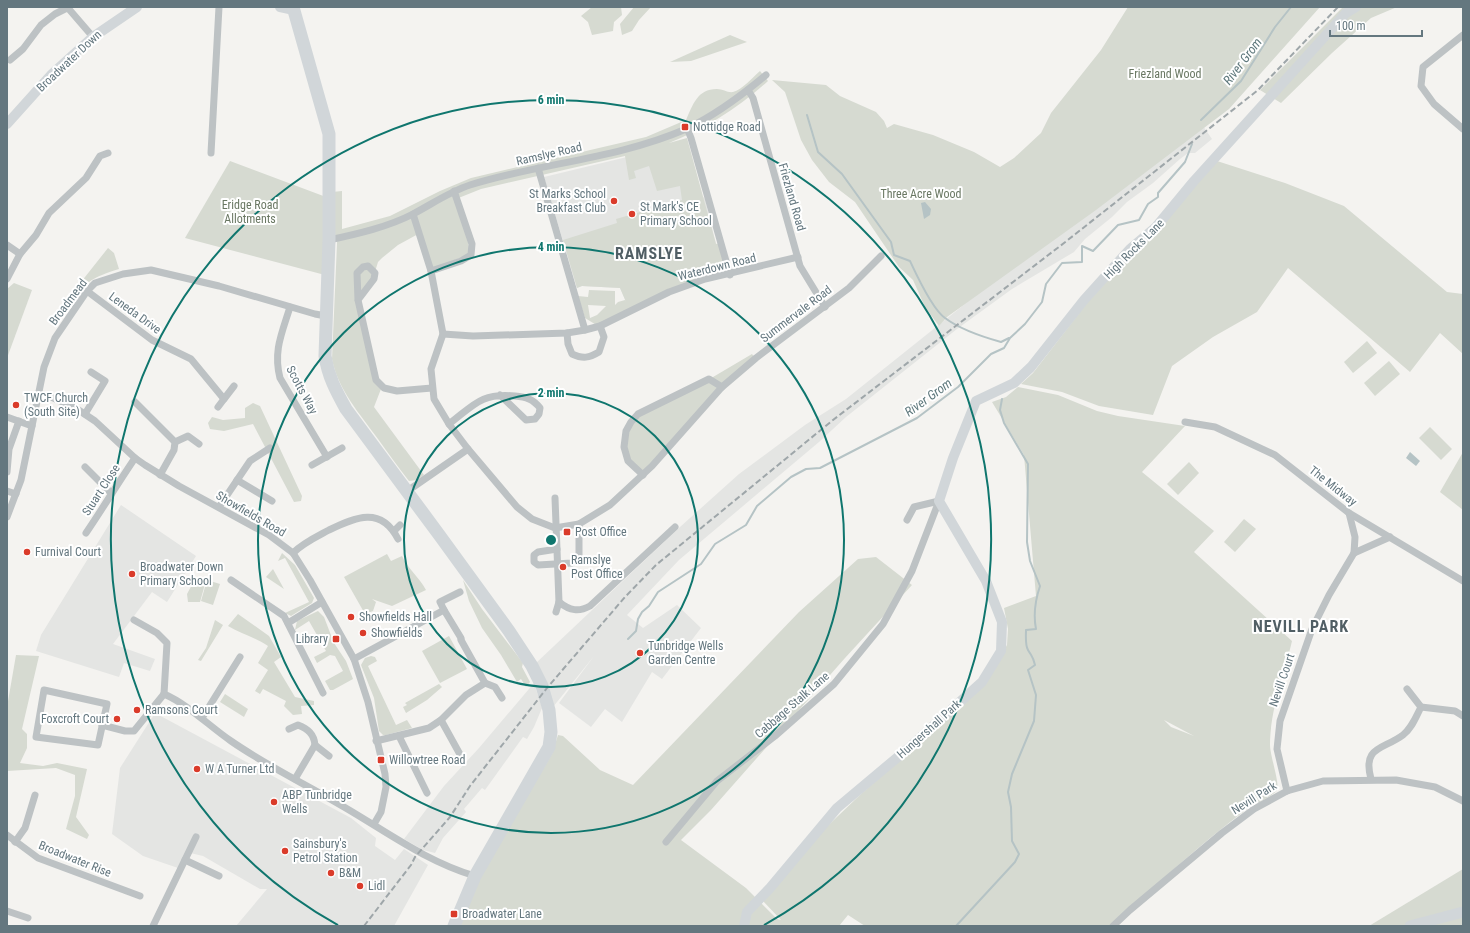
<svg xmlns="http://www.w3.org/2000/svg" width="1470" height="933" font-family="'Roboto Condensed',sans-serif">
<rect width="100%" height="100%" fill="#f4f3f0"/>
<!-- built -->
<g fill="#e4e5e3">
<polygon points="1203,126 1212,139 1195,153 1188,153 1180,159 1153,183 1127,202 1112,217 1085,239 1074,252 1012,289 957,329 846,417 819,442 679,560 627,615 643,628 677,605 701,628 662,679 652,672 622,722 605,709 591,727 559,703 594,656 553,707 536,663 680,527 739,474 805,425 846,399 1010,268"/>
<polygon points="660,149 705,199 717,248 690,281 628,306 620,288 582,286 577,288 544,177"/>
<polygon points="121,505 196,556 167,602 152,592 113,644 155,659 150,671 124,663 119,677 36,651 41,635"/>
<polygon points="534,683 542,708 534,727 527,739 523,737 485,790 482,788 464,809 466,812 443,838 435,853 423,850 404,839 444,786 479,748"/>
<polygon points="155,713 351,818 376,838 375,846 395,860 404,849 428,865 394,926 236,926 267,889 260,889 203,856 186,852 178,868 143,856 112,834 120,768"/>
</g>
<!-- green -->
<g fill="#d6dad1" fill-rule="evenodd">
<polygon points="592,7 621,7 622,15 614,22 613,31 592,35 588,22 581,16"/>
<polygon points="634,7 651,7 639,20 632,31 622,35 620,24"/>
<polygon points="1128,7 1320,7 1229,109 1096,210 947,317 939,326 925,307 913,280 899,267 855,202 829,182 812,160 801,140 785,92 772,80 826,85 840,96 876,112 884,121 887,128 894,124 933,135 974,152 1000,167 1014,158 1041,133 1051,113 1101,50"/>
<polygon points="1343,7 1397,7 1371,18 1332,53 1281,103 1260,90"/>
<polygon points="730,35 747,42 691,61 670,62"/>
<path d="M760,71L768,81C738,108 707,128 669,143L687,138L716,244L720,243L729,274L705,279L598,326L585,318L578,296L588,297L589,290L615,291V305L618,302L625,300L626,302L620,288L582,286L577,288L563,240L617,223L616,219L682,200L680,186L657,191L649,166L634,171L636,178L629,180L625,156L481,189L456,199L466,230L470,254L432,269L420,233L398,245L382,258L378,262L374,275L357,300L381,389L374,407L424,475L417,480L409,481C398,467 388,453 378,439C360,414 338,390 332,359L337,244V237H332V192L342,191V229L390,216L440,191L471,178L646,137L686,120C693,105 697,89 717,89C723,89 728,93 733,92C742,90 753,77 760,71ZM588,305L606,306L597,315L590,318Z"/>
<polygon points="230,161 326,197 325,275 185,238"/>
<polygon points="1217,161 1285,183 1344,206 1447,292 1463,294 1463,354 1440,333 1410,372 1288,268 1257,312 1213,337 1172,366 1153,415 1099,406 1062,392 1021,384 1033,373 1087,303"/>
<path d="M108,248L114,253L119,269C91,278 88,280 70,303L66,301Z"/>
<polygon points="14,283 32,290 7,358 7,289"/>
<polygon points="1367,341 1377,353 1353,373 1344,362"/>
<polygon points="752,354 755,358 742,369 643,474 629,460 625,447 627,431 638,415 708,380"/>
<polygon points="1389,361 1400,374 1375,396 1364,383"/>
<path d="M1018,387L1058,395L1097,411L1118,416L1185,426L1142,472L1214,531L1194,552L1292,641C1284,675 1270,710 1270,745C1270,755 1280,784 1277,790C1275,795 1253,805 1247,809C1199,845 1155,886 1110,926H865L848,915L839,926H459L485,867L552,754L558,735L563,736L600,770L633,785L799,612L858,559L876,557L912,585L845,658L711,810L681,840L746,888L777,919L781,920L763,901L817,836L860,795L983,686L1007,645L1008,629L1004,608L1036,596L1024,455L992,402L1006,397ZM1164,720L1194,736L1171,727Z"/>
<polygon points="253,403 260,406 302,496 301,501 294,502 253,424 224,431 210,429 208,423 212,417 223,420 245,418 245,408"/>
<polygon points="1430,427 1452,449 1441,460 1419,438"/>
<polygon points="1463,452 1463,510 1440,492"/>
<polygon points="1189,462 1199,473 1178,495 1167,484"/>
<polygon points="1244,519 1256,529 1235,552 1224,542"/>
<polygon points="282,553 295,565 314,598 312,603 291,616 285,613 309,602 285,558 278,561"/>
<path d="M387,554L391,561L402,556C408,569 419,577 426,590L392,606L372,599L376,602L373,611L365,614L344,577Z"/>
<polygon points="273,569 284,589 266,577"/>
<polygon points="207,577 200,602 188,602 187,594 194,581"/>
<polygon points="207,580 220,584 213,605 201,601"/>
<polygon points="463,580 482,609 523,663 522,667 530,682 526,687 521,679 517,682 501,655 482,628 469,601"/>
<polygon points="318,611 324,617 334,643 346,661 353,679 333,690 330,690 325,681 343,671 335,656 330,655 317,663 314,657 326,651 309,621 295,630 297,621"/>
<path d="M238,614L269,636L281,657L274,662L295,697L314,701V705L301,706L302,714L293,715L284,706L286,701L263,689L260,694L255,691L268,670L258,663L268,646C255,637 241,634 228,626Z"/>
<polygon points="215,620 223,625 201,661 198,660 206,648"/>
<polygon points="449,636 467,669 440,683 422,651"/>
<polygon points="16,655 39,656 22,729 27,734 27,748 20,763 43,766 57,763 87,769 76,817 89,835 87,839 66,829 75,796 75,775 56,768 7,771 7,707"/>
<polygon points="371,656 375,657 377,661 368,666 396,725 407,720 412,728 386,735 383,735 379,731 374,698 361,665 365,658"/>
<polygon points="439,684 442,687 427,700 406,713 403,707 407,705 405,703"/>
<polygon points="225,694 248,709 244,717 220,702"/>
<polygon points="1463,869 1463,926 1369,926"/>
</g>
<!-- water -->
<g fill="#b5c3c5">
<polygon points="925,202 931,209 930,215 924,219 921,203"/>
<polygon points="1410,452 1420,461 1416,466 1406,458"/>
</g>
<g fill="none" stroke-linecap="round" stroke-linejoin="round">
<!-- stream -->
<g stroke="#b5c3c5" stroke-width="2">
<path d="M807,115L818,152L842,174L891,242L894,255L910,261C917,276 932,309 945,318C961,330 983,337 1001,342L1009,338"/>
<polyline points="1201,120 1241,81 1275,27 1291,7"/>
<polyline points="628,639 636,631 638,619 642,612 649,606 658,592 701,564 715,544 746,525 757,506 791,477 806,469 820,468 917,418 958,387 991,354 1004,348 1010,338 1025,324 1042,302 1046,284 1062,263 1082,262 1082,246 1093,251 1118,225 1139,220 1148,204 1158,197 1158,193 1185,162 1192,144"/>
<path d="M956,926L1015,862L1019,854L1012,841L1011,807L1008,792L1012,774L1034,721L1036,695L1028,670L1035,665C1033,656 1032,657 1028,650C1025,645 1026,636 1026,630L1036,629C1033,614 1035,601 1040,586L1030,561L1027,542L1028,464L1004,423L1000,410L1002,399"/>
</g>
<!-- street -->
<g stroke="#bdc2c4" stroke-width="7">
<polyline points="68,8 93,37"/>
<polyline points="1463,35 1423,67 1421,86 1434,104 1463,129"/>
<polyline points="10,60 23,49 41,25 55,14 69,7"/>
<polyline points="748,90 753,98 800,266 825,307"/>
<polyline points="687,128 691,138 730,275"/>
<polyline points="211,153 219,7"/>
<polyline points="538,168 585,330"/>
<polyline points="413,214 431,271 443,334 431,369 434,399 449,424 468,449 517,507 532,519 555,528 579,524 610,505 652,466 722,387 756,358 849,288 881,256"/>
<path d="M329,240C357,234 388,227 413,214C432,204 449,192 470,185C540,163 617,159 686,129C716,115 741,96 766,75"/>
<polyline points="7,245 20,254"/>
<polyline points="431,271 461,261 471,255 472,244 454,191"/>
<polyline points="7,279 20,254 36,235 49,213 86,178 100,156 108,153"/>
<polyline points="87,291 152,340 191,359 224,399 234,386"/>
<polyline points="358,300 374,279 375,273 368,266 363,267 357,273 358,300 376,380 384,388 397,391 432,388"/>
<path d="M290,307C282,333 273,351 280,378L327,457"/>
<path d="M567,333L568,344L572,354C583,359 589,358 599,352L604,337L600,326"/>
<polyline points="443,334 473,336 567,333 585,330 600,326 669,292 705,279 798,257"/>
<polyline points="38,394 51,397 74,407 95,421 135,458 145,465 179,486 269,535 293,553 310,580 354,659 368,702 385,774 386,787 381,812 374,824"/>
<polyline points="135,402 175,442 174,450 160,475"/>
<polyline points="218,407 224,399"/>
<polyline points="85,414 105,381 91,372"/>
<polyline points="7,417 32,426"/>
<polyline points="1185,422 1215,427 1275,455 1349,513 1463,581"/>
<path d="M449,424C475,404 481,393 515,396C526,397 533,399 540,408L539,414L535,419L526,420L500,395"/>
<polyline points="175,442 188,436 199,444"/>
<polyline points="312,465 342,448"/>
<polyline points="85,467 111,493"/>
<polyline points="7,472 9,449 19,421"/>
<polyline points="643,475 628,461 624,447 626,431 631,422 638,414 709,379 722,387"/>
<polyline points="237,480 272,501"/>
<polyline points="7,491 16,494"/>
<polyline points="406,492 468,449"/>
<polyline points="555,498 559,602 556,612"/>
<polyline points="219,507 250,461 270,448"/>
<polyline points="1349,513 1355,537 1354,553"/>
<polyline points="7,517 21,480 44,367 55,338 87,291 95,283 123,274 151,270 219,286 315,314 326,316"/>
<polyline points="907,520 914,507 939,501"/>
<polyline points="394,531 400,525"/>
<path d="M86,533C103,508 118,483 135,458"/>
<polyline points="557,549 538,552 534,555 534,562 538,565 572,563 579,555 579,524"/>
<path d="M293,553C303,543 316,537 329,530C356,517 381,506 398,539"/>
<polyline points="231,580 284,616 323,693"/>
<path d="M559,602C570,611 579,612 590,606L675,527"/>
<polyline points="444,610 440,602 460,592"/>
<polyline points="134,620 157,633 167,643 164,694"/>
<polyline points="288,623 322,602"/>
<polyline points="354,659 444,610 461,638"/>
<polyline points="485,683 495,687 502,698"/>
<polyline points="1407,689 1421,707 1455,711 1463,716"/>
<polygon points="44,690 107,704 98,745 36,737"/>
<path d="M164,694C189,705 209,726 231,741C267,766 307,785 344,807C387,832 427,862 475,876"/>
<polyline points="202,718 240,657"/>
<polyline points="441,720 462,758"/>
<polyline points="102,725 125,731 134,731 164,694"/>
<path d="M289,729L298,725C308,729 314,734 315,745L295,779"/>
<polyline points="399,736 427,793"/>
<polyline points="376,741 429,728 441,720 466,695 485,683 461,640"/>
<polyline points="315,745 329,756"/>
<path d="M1371,779C1362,746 1383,750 1403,735C1412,728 1416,717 1421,707"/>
<polyline points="1287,791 1277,749 1280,721 1312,629 1329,595 1354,553 1390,537"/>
<polyline points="7,835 38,858 140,896"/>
<polyline points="15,842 25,828 35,795"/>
<polyline points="666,842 717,781 775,736 834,684 883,624 912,571 939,501"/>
<polyline points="185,860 219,876"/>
<polyline points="7,911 28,918"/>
<polyline points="153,926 196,837"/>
<polyline points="1113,926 1130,910 1222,833 1254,809 1287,791 1323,781 1396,780 1435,787 1463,801"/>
</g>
<!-- secondary -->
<g stroke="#d1d6d9" stroke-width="10">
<polyline points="280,7 294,10"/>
<polyline points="7,124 51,75 93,37 137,7"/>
<polyline points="744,926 747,912 770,888 837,808 911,746 982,682 1001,651 1002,622 986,581 939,501 953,458 976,401 1014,383 1031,367 1084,300 1130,249 1156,227 1194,181 1346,13 1356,7"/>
</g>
<!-- primary -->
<polyline stroke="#d1d6d9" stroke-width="11" points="1410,926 1463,912"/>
<!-- highway -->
<path stroke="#d1d6d9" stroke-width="13" d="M293,7L329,134V240L325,356C328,376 336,391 346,409L440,536L509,631L532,666L542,686L549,710L551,732L549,747L475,876L454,926"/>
<!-- rail -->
<polyline stroke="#9ea6a9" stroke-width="2" stroke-dasharray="6 3" stroke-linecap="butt" points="364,926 411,865 415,857 450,817 470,786 547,688 625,597 656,565 833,420 1064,243 1258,90 1338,7"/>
</g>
<!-- distance rings -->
<g fill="none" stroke="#0f766e" stroke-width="2">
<circle cx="551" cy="540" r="147"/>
<circle cx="551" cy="540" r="293"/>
<path d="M338 925A440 440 0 1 1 764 925"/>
</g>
<!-- markers -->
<g fill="#da3b2a" stroke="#fff" stroke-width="1.5">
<rect x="681" y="123" width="8" height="8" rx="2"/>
<circle cx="614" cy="201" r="4"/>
<circle cx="632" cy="214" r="4"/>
<circle cx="16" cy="405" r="4"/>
<rect x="563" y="528" width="8" height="8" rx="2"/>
<circle cx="27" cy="552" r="4"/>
<circle cx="563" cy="567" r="4"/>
<circle cx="132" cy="574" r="4"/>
<circle cx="351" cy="617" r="4"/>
<circle cx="363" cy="633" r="4"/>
<rect x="332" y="635" width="8" height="8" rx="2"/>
<circle cx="640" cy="653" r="4"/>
<circle cx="137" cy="710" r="4"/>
<circle cx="117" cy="719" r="4"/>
<rect x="377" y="756" width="8" height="8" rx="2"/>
<circle cx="197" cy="769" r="4"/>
<circle cx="274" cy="802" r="4"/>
<circle cx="285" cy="851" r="4"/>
<circle cx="331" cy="873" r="4"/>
<circle cx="360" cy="886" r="4"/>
<rect x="450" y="910" width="8" height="8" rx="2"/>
</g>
<g text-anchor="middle" stroke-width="4" stroke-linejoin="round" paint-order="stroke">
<!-- street labels -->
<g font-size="12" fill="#64777f" stroke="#fff">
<text transform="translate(69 61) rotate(-43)" y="4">Broadwater Down</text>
<text transform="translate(549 154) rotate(-13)" y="4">Ramslye Road</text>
<text transform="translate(792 197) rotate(74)" y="4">Friezland Road</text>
<text transform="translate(1134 249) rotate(-45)" y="4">High Rocks Lane</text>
<text transform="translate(717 267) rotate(-14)" y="4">Waterdown Road</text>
<text transform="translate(68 302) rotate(-53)" y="4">Broadmead</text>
<text transform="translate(135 313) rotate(36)" y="4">Leneda Drive</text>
<text transform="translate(796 314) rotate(-37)" y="4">Summervale Road</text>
<text transform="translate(302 390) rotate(62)" y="4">Scotts Way</text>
<text transform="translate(1333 486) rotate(38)" y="4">The Midway</text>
<text transform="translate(101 490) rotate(-57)" y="4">Stuart Close</text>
<text transform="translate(251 514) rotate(30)" y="4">Showfields Road</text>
<text transform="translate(1282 680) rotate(-71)" y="4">Nevill Court</text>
<text transform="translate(792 705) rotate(-41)" y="4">Cabbage Stalk Lane</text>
<text transform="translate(929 729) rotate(-42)" y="4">Hungershall Park</text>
<text transform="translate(1254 798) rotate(-32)" y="4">Nevill Park</text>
<text transform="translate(75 859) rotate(22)" y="4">Broadwater Rise</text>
</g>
<!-- park labels -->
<g font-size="12" fill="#697762" stroke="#fff">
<text x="1165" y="78">Friezland Wood</text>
<text x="921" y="198">Three Acre Wood</text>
<text x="250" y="209">Eridge Road<tspan x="250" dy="14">Allotments</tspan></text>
</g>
<!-- poi labels -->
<g font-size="12" fill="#64777f" stroke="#fff" text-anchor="start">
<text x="693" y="131">Nottidge Road</text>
<text x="606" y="198" text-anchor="end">St Marks School<tspan x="606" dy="14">Breakfast Club</tspan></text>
<text x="640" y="211">St Mark's CE<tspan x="640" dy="14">Primary School</tspan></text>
<text x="24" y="402">TWCF Church<tspan x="24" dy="14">(South Site)</tspan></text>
<text x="575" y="536">Post Office</text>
<text x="35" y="556">Furnival Court</text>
<text x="571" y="564">Ramslye<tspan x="571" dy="14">Post Office</tspan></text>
<text x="140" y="571">Broadwater Down<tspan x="140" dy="14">Primary School</tspan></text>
<text x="359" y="621">Showfields Hall</text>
<text x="371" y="637">Showfields</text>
<text x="328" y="643" text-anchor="end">Library</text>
<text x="648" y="650">Tunbridge Wells<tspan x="648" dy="14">Garden Centre</tspan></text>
<text x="145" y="714">Ramsons Court</text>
<text x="109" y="723" text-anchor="end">Foxcroft Court</text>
<text x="389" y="764">Willowtree Road</text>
<text x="205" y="773">W A Turner Ltd</text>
<text x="282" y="799">ABP Tunbridge<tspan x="282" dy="14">Wells</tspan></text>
<text x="293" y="848">Sainsbury's<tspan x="293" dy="14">Petrol Station</tspan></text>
<text x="339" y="877">B&amp;M</text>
<text x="368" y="890">Lidl</text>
<text x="462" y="918">Broadwater Lane</text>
</g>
<!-- water labels -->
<g font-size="13" font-style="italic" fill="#5f797d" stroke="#fff">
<text transform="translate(1242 61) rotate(-53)" y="5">River Grom</text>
<text transform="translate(928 397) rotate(-36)" y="5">River Grom</text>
</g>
<!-- district labels -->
<g font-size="16" font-weight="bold" letter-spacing="1" fill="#515f65" stroke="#fff">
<text x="649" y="259">RAMSLYE</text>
<text x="1301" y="632">NEVILL PARK</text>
</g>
</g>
<circle cx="551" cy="540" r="6" fill="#0f766e" stroke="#fff" stroke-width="2"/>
<g font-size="12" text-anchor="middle" font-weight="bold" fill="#0f766e" stroke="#fff" stroke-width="4" stroke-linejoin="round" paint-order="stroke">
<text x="551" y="104">6 min</text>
<text x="551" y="251">4 min</text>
<text x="551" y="397">2 min</text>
</g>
<!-- border -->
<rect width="1470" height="933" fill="none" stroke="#64777f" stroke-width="16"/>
<!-- scale -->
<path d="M1330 30v6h92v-6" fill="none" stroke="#64777f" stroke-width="2"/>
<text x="1336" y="30" font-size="12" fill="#64777f" stroke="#ffffff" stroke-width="3" paint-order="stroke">100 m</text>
</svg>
